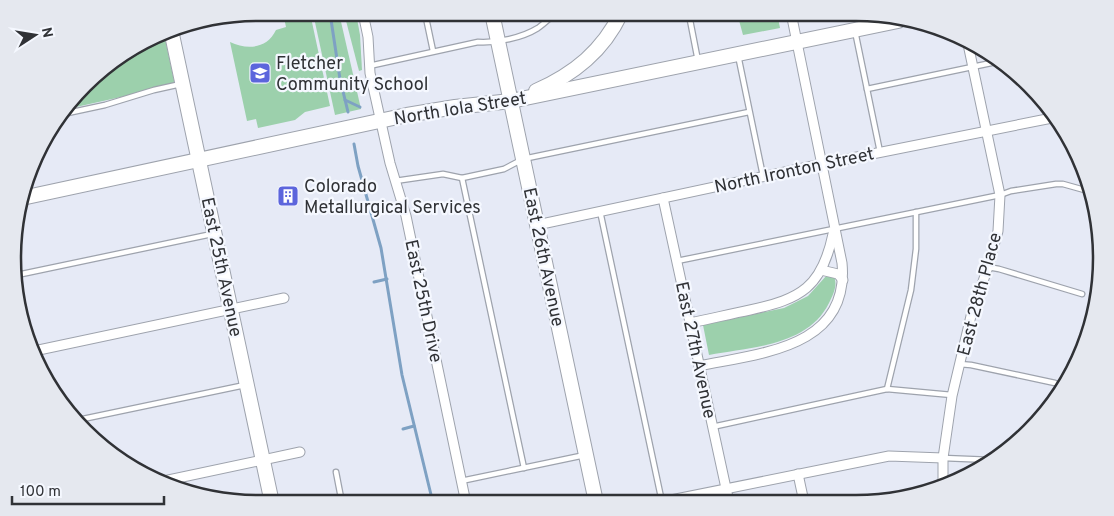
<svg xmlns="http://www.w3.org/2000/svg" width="1114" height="516" font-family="Overpass,sans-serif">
<rect width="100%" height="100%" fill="#e6eaf6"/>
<!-- green -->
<g fill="#9cd0ac">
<path d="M283,13H310L330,106L305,112L295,120L258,128L256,119L247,121L230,42C247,50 267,49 276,30L286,27Z"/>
<polygon points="313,13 339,13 361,109 335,115"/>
<polygon points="344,13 356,13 360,35 362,70 359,71"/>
<polygon points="737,13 777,13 780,28 743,35"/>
<polygon points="164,34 175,85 67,109 96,73"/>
<path d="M827,275L834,277C838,285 833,295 829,303C808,346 751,347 709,355L703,325L784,308L808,296Z"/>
</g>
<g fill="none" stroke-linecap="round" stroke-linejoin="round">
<!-- stream -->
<g stroke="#7ea1c3" stroke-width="3">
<polyline points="330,13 340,79 348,112"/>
<polyline points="345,100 360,107"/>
<polyline points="354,144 358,166 381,248 402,375 433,503"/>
<polyline points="374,282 387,279"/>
<polyline points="403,429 414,426"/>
</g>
<!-- lane casing -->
<g stroke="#9ea3ad" stroke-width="7">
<g id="lane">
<polyline points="425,13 433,51"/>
<polyline points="691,13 690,20 698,61"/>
<polyline points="855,31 880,152"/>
<polyline points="738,55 763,176"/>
<path d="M369,66L478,42C497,43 522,38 538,28C545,23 551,17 556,13"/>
<polyline points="867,89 996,62"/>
<polyline points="63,114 105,105 154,90 181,84"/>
<polyline points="462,178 524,468"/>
<polyline points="395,181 443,174 462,178 504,169 523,159 749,112"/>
<polyline points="600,211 662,502"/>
<polyline points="677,261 1000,195 1011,191 1056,184 1063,184 1088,191"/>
<polyline points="988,267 999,269 1082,294"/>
<polyline points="17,275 212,234"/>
<polyline points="959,364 971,365 1055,383"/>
<polyline points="887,389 911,290 916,249 916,212"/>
<polyline points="78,420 245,385"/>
<polyline points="712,427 887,389 952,395"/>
<polyline points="943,458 992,460"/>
<polyline points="336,472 342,503"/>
<polyline points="461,481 585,455"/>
</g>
</g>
<!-- street casing -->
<g stroke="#9ea3ad" stroke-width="11">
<g id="street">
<polyline points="363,13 368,37 370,73 390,163 406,216 466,503"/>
<polyline points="663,198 729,502"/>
<polyline points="537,225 822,164 1052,118"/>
<polyline points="821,270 838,274 843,280"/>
<path d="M690,323C710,319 730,314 750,310C801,299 822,287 833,234"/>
<polyline points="34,351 284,298"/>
<path d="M699,366C761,353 850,348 842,263L791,13"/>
<polyline points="798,474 804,502"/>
<polyline points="159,482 300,452"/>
<polyline points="943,487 943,458 952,396 971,316 988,267 998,231 1000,195 968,44"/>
<polyline points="661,502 889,456 943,458"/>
</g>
</g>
<!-- secondary casing -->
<g stroke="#9ea3ad" stroke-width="16">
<g id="secondary">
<polyline points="492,13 596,502"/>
<polyline points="171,30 272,503"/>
<path d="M536,91C574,74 603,51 621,13"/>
<polyline points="22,198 407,115 455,107 511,101 898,21"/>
</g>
</g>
<!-- lane -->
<use href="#lane" stroke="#fff" stroke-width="4.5"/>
<!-- street -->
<use href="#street" stroke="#fff" stroke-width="9"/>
<!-- secondary -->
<use href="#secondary" stroke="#fff" stroke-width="14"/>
</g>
<!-- icons -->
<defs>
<g id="school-square" transform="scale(1.125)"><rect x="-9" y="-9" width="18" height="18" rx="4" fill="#5c65dc" stroke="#f5f8ff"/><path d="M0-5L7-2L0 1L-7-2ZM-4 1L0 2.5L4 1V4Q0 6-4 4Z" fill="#fff"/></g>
<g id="building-square" transform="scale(1.125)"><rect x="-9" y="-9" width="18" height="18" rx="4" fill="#5c65dc" stroke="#f5f8ff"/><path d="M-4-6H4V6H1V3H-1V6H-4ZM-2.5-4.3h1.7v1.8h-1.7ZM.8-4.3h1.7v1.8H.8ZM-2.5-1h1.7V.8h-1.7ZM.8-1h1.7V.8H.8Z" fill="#fff"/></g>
</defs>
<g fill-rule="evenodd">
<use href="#school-square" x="260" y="73"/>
<use href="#building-square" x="288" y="196"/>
</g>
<g text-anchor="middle" stroke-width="4.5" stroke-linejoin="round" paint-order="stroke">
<!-- poi labels -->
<g font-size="18" fill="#303236" stroke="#f5f8ff" text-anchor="start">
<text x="276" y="69">Fletcher<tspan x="276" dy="21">Community School</tspan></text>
<text x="304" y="192">Colorado<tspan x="304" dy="21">Metallurgical Services</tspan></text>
</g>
<!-- street labels -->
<g font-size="18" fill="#303236" stroke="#f5f8ff">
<text transform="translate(460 108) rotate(-9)" y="6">North Iola Street</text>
<text transform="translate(794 170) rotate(-12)" y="6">North Ironton Street</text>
<text transform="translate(544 257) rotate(78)" y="6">East 26th Avenue</text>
<text transform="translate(222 267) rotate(78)" y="6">East 25th Avenue</text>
<text transform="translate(979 294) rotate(-75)" y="6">East 28th Place</text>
<text transform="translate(424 301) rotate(78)" y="6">East 25th Drive</text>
<text transform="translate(696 350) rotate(78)" y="6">East 27th Avenue</text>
</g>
</g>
<!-- crop -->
<path d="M0 0H1114V516H0ZM258 21H856A237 237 0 0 1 1093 258V258A237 237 0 0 1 856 495H258A237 237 0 0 1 21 258V258A237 237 0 0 1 258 21Z" fill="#e5e8ef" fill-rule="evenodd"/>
<path fill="none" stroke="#303236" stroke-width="2.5" d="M258 21H856A237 237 0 0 1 1093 258V258A237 237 0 0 1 856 495H258A237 237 0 0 1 21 258V258A237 237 0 0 1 258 21Z"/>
<!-- north arrow -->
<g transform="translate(35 35) rotate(78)" stroke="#f5f8ff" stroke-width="4" paint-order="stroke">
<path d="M0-4L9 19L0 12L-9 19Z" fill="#303236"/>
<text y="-8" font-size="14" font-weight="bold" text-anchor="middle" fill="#303236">N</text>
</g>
<!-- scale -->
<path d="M12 496v8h152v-8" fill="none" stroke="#303236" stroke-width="2.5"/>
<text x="20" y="496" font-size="15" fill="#303236" stroke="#f5f8ff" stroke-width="4" paint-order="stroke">100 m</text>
</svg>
